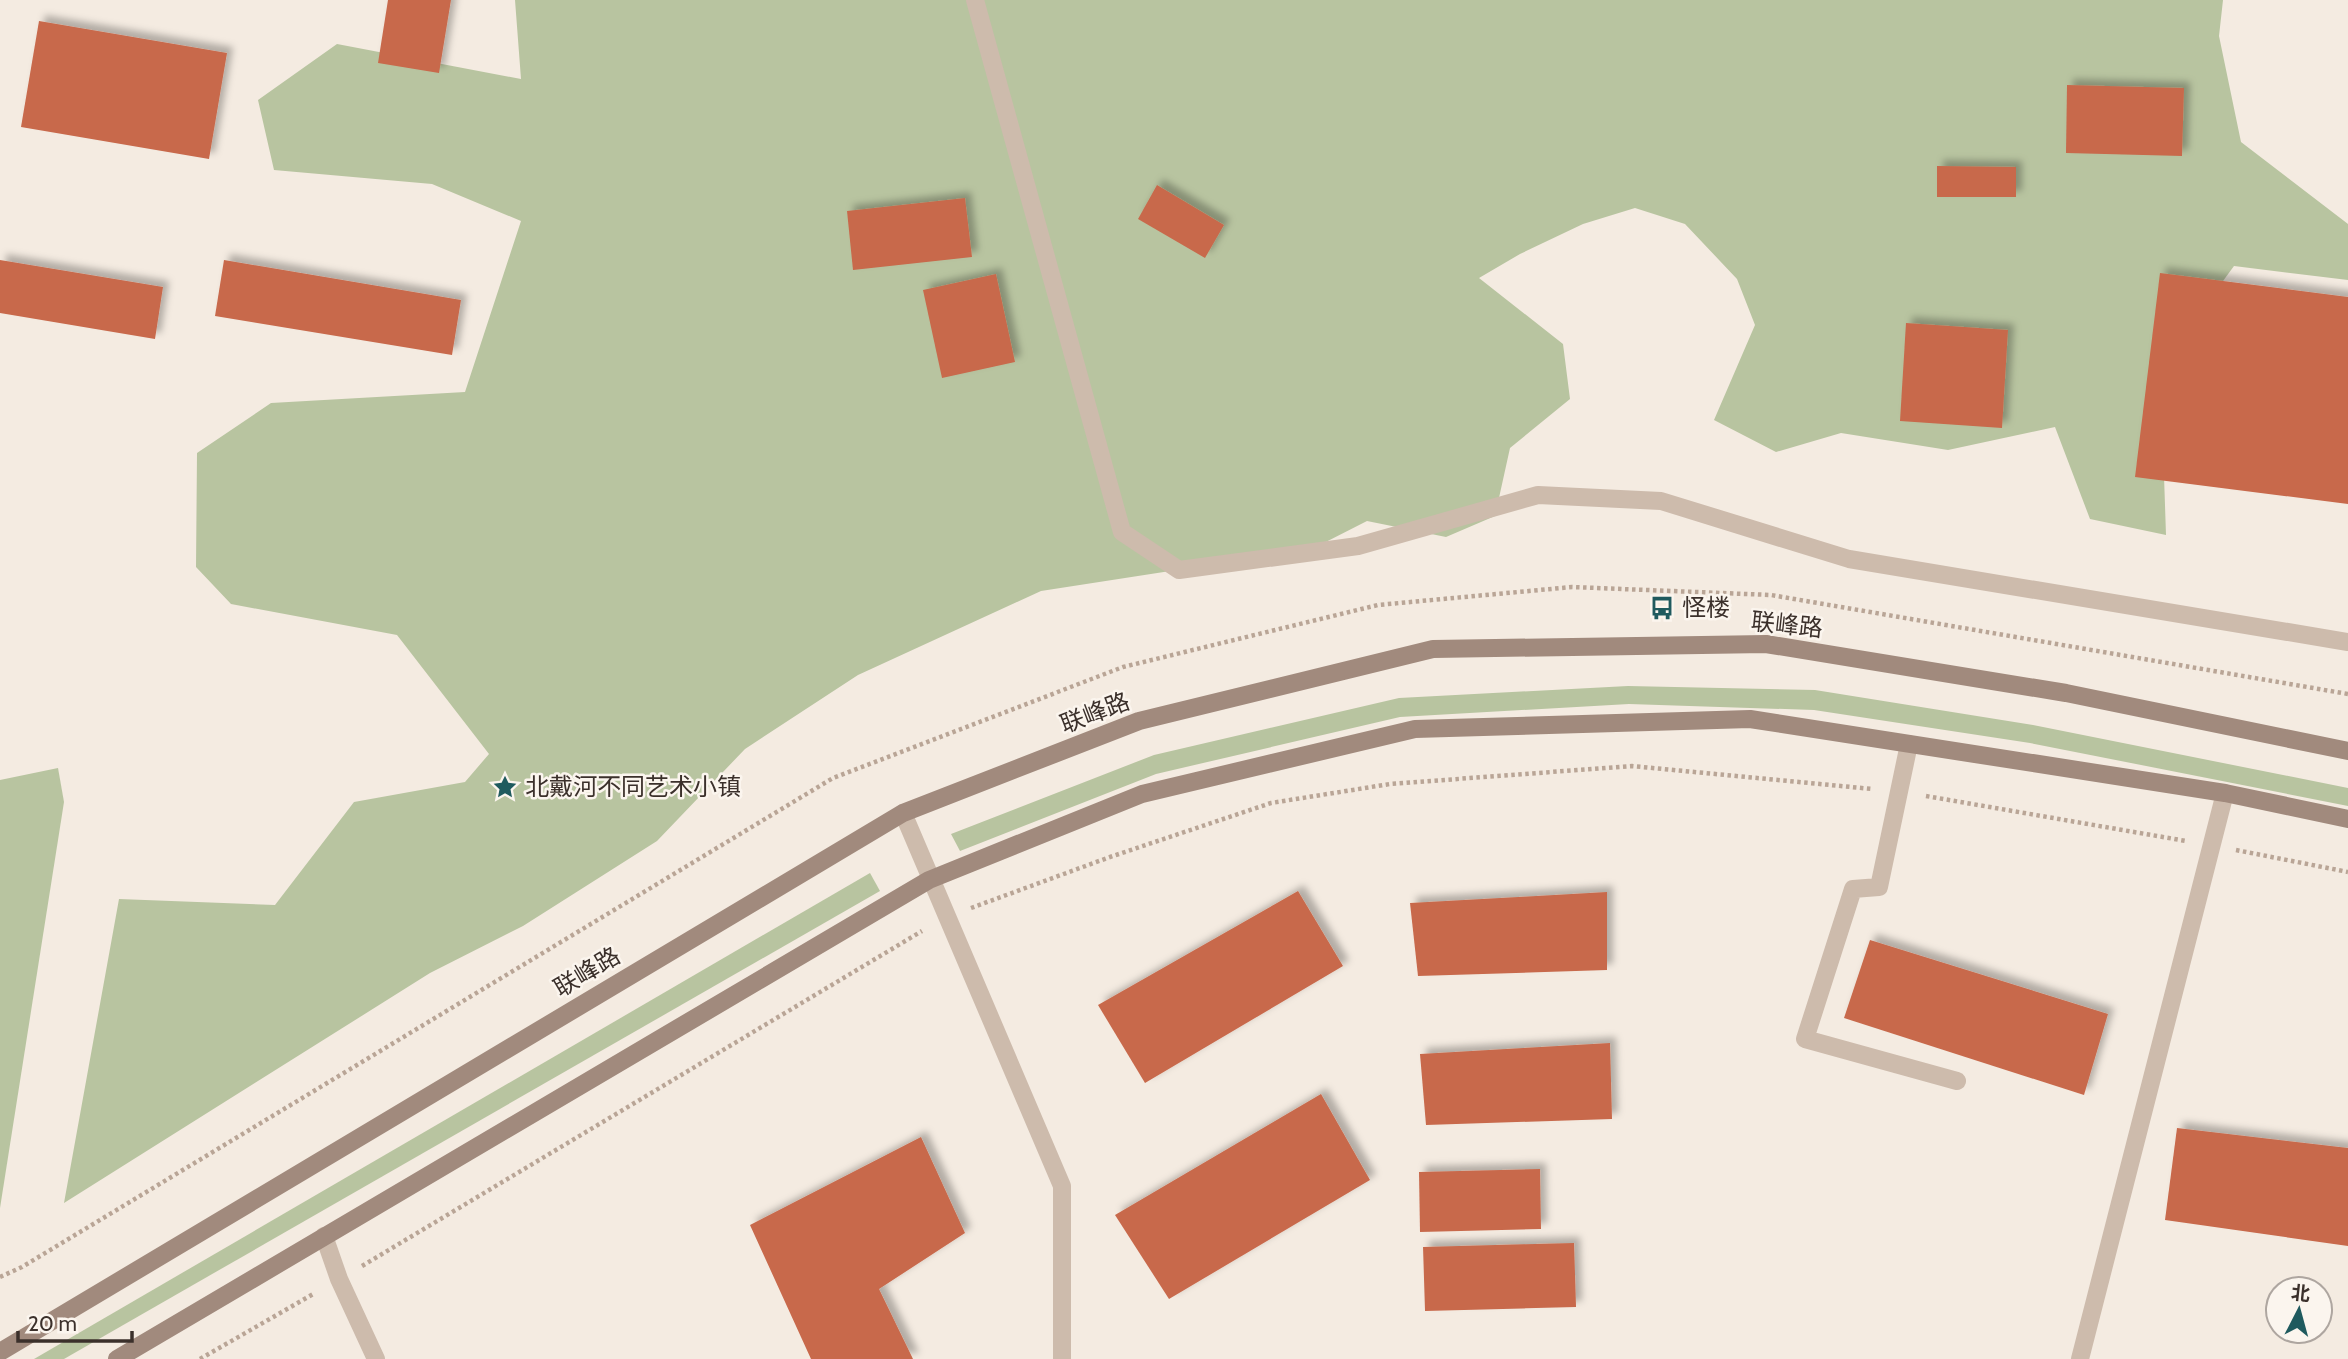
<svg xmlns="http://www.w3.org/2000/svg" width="2348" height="1359" font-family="Cabin,'Noto Sans SC',sans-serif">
<defs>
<filter id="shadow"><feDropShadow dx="6" dy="-6" stdDeviation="3.5" flood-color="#0004"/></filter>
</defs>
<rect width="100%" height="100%" fill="#f4ebe1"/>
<!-- green -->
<g fill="#b8c4a0">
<polygon points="515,0 2223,0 2219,36 2241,142 2348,224 2348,280 2234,266 2209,300 2163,446 2166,535 2090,519 2055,427 1948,450 1841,433 1776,452 1714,420 1755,325 1737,279 1685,224 1635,208 1583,224 1520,254 1479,278 1563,344 1570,399 1510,448 1495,516 1446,537 1367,521 1312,549 1041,591 858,675 745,749 657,841 523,926 430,973 64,1203 119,899 275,905 354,802 465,782 489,754 397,635 231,604 196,567 197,453 271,403 465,392 521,221 432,184 274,170 258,100 337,44 521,79"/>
<polygon points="1628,686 1815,690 2033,725 2348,788 2348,806 2030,743 1814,710 1629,704 1400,717 1156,774 960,851 951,834 1154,755 1399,698"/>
<polygon points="58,768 64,802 0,1208 0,780"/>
<polygon points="870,873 880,891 64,1359 34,1359"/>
</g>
<!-- building -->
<g fill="#c8694b" filter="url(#shadow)">
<polygon points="388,0 451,0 439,73 378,63"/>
<polygon points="39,21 227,53 209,159 21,127"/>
<polygon points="2067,85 2184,88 2182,156 2066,153"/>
<polygon points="1937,166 2016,167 2016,197 1937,197"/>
<polygon points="1157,185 1224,225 1205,258 1138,219"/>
<polygon points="965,198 972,257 853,270 847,211"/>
<polygon points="0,260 163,287 155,339 0,313"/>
<polygon points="224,260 461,300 452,355 215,316"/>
<polygon points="2160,273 2348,297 2348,504 2135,477"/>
<polygon points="996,274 1015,362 942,378 923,290"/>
<polygon points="1906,323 2008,330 2002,428 1900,421"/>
<polygon points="1298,891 1343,966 1145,1083 1098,1005"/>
<polygon points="1607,892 1607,970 1418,976 1410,903"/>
<polygon points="1870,940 2108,1014 2084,1095 1844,1018"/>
<polygon points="1610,1043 1612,1119 1426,1125 1420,1054"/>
<polygon points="1321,1094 1370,1180 1169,1299 1115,1215"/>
<polygon points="2177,1128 2348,1148 2348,1246 2165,1220"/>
<polygon points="921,1137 965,1233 879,1289 913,1359 811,1359 750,1225"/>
<polygon points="1540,1169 1541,1229 1420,1232 1419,1172"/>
<polygon points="1574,1243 1576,1307 1425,1311 1423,1247"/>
</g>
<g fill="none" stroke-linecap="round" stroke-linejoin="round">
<!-- path -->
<g stroke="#b9a596" stroke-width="4.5" stroke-dasharray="3.5 3.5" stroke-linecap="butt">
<polyline points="1926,796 2186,841"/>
<polyline points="2236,850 2348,872"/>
<polyline points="971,908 1110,857 1271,803 1390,784 1632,766 1872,789"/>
<polyline points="362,1266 922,931"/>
<polyline points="0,1277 22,1267 833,778 1123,667 1378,605 1572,587 1771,595 2348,694"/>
<polyline points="200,1359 315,1293"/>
</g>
<!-- lane -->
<g stroke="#cdbbac" stroke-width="18">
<polyline points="975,0 1122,532 1179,570 1358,546 1538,495 1661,501 1849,559 2348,642"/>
<polyline points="1909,744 1879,887 1853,889 1805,1039 1957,1081"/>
<polyline points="903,813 1062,1186 1062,1359"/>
<polyline points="324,1236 339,1279 376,1359"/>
<polyline points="2080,1359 2225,793"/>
</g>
<!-- secondary -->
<g stroke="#a18a7d" stroke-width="18">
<polyline points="0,1352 903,813 1139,721 1433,649 1766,644 2066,693 2348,751"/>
<polyline points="117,1359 929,880 1142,794 1415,729 1750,719 2225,793 2348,819"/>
</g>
</g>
<!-- icons -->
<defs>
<g id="bus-bare" transform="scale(1.89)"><path d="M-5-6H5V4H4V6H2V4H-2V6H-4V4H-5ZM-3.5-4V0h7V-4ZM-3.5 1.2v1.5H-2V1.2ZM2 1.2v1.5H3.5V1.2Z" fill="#1f5a5e" stroke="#fbf5ee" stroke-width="2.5" paint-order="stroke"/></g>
<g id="sight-bare" transform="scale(1.89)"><path d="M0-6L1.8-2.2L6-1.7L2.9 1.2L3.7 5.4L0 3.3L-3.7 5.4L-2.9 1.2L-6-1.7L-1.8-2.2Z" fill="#1f5a5e" stroke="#fbf5ee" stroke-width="2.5" paint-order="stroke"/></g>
</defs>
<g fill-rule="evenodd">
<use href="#bus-bare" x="1662" y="608"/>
<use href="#sight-bare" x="505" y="787"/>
</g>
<g text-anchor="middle" stroke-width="5" stroke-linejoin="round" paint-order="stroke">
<!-- poi labels -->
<g font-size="24" fill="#3b302b" stroke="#fbf5ee" text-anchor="start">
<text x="1682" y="616">怪楼</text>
<text x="525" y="795">北戴河不同艺术小镇</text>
</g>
<!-- street labels -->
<g font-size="24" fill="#3b302b" stroke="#fbf5ee">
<text transform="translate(1787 625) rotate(6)" y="8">联峰路</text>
<text transform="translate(1095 713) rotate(-21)" y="8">联峰路</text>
<text transform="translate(587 972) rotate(-31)" y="8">联峰路</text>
</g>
</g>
<!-- north arrow -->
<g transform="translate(2299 1310) rotate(6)"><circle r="33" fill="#fbf5ee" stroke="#aea6a0" stroke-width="2"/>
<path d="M0-5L12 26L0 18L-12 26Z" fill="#1f5a5e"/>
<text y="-10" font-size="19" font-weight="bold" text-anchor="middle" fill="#3b302b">北</text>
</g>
<!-- scale -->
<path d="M18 1331v10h114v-10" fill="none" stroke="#3b302b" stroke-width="3.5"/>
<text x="28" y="1331" font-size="21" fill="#3b302b" stroke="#fbf5ee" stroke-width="5" paint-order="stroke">20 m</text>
</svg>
